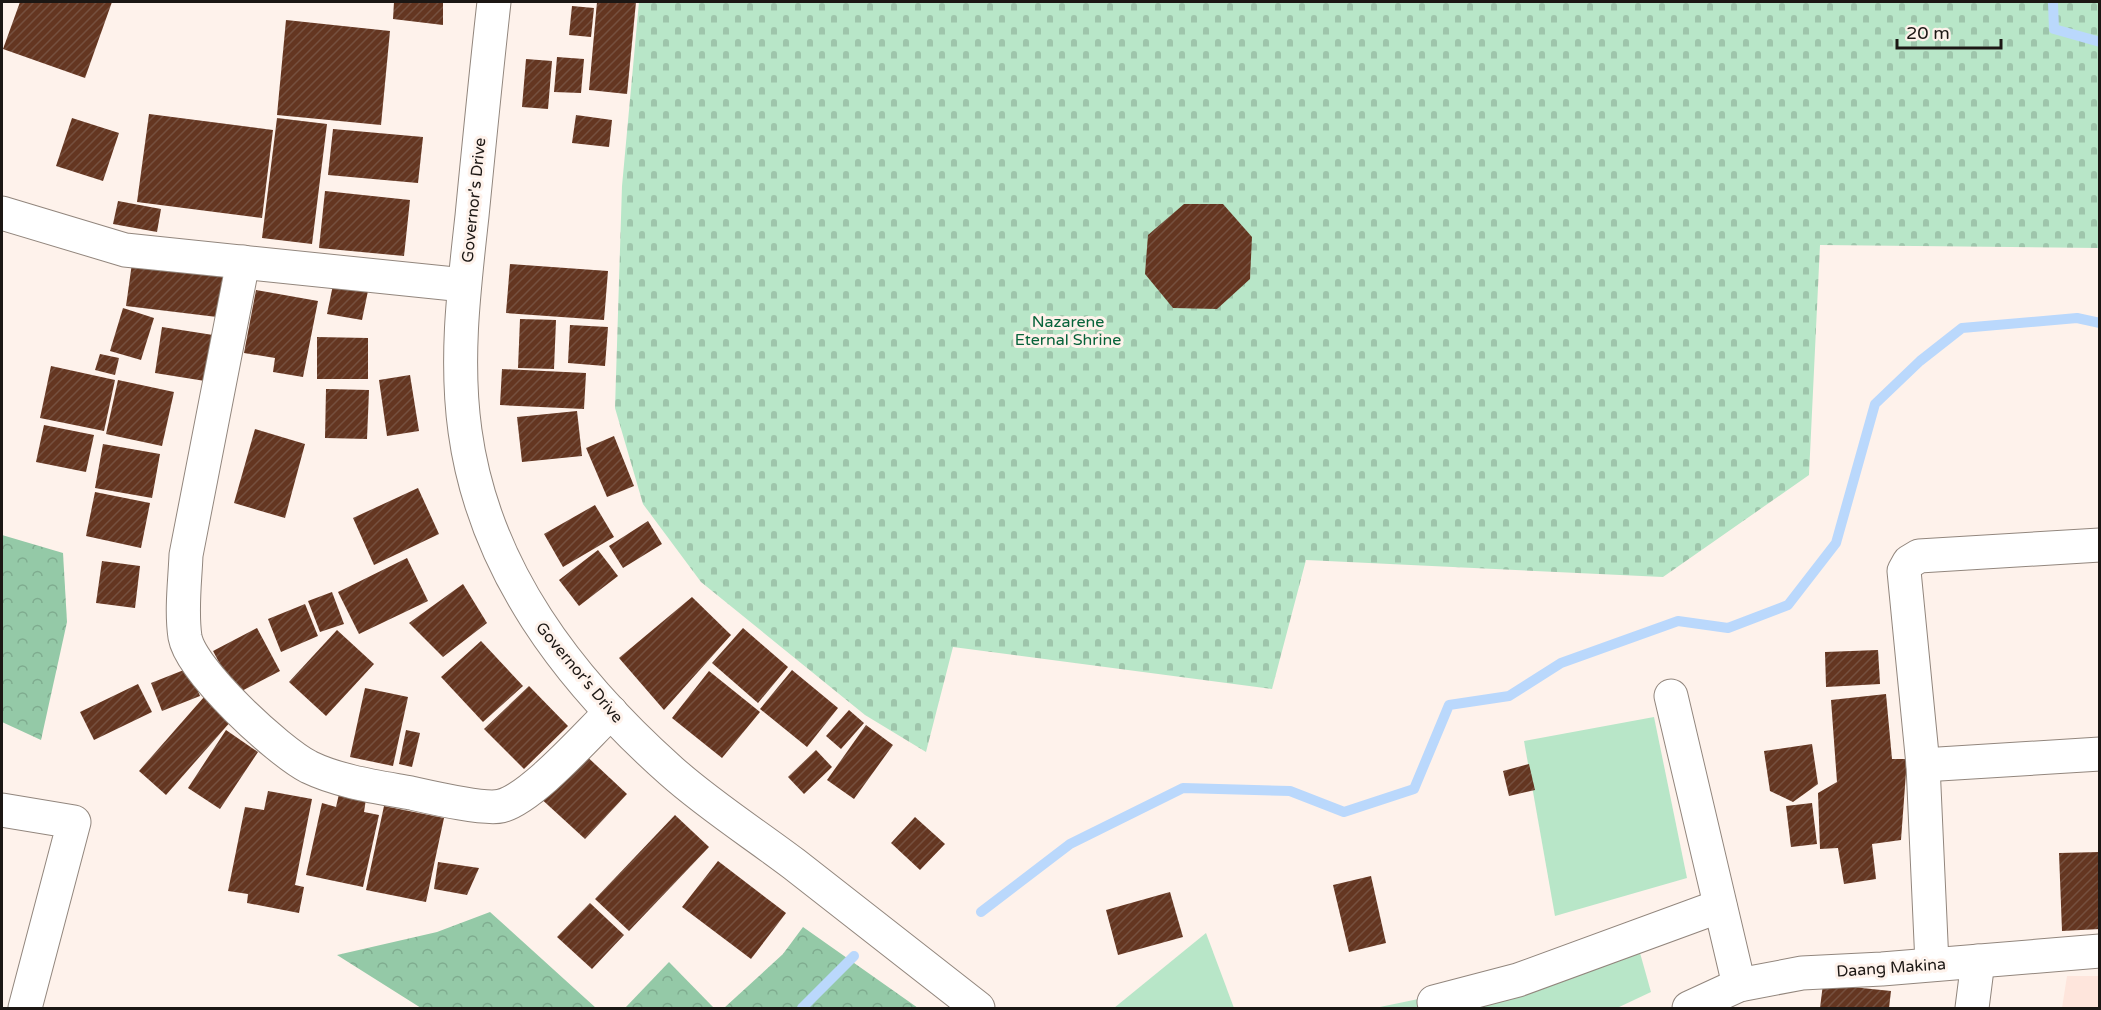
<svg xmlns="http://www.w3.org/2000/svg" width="2101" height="1010" font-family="'Varela Round',sans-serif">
<defs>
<pattern id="forest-crowns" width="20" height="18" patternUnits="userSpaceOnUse" patternTransform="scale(1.5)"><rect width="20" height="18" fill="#94c9a7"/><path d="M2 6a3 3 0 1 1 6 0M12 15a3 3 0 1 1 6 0" fill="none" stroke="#7fac8f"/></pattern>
<pattern id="cemetery-stones" width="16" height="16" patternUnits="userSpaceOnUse" patternTransform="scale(1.5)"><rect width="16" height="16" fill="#b8e6c8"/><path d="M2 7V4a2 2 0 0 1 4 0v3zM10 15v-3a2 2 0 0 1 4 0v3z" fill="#9ec5ab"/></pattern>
<pattern id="building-hatch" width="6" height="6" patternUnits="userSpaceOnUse" patternTransform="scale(1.5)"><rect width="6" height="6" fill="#643621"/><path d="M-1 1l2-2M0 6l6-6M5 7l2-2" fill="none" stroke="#75503f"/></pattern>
</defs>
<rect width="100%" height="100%" fill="#fef2eb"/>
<!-- medical -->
<polygon fill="#fee5dc" points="2067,976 2099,976 2099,1008 2062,1008"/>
<!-- green -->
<g fill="#b8e6c8">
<polygon points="1654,717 1687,878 1555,916 1524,741"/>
<polygon points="1206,933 1234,1008 1114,1008"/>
<polygon points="1640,953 1651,992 1617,1008 1375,1008"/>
</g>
<!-- forest -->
<g fill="url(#forest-crowns)">
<polygon points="2,535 63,553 67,622 41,740 2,722"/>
<polygon points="490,912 596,1008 421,1008 337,955 261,926 337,955 437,932"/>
<polygon points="803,927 918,1008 724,1008 783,954"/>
<polygon points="669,962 714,1008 625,1008"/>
</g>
<!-- cemetery -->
<polygon fill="url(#cemetery-stones)" points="639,2 2099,2 2099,248 1820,245 1809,475 1663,577 1306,560 1272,689 953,647 926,752 865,715 701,582 643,504 615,408 622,186"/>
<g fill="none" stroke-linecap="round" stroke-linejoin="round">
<!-- stream -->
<g stroke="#bad8fc" stroke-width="10">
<polyline points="2053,2 2054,29 2100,42"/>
<polyline points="981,912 1070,844 1183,788 1290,791 1344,812 1414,789 1449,705 1509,696 1561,663 1678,621 1728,628 1788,605 1836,543 1875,404 1920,361 1962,328 2077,318 2100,323"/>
<polyline points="802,1008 854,956"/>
</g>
</g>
<!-- building -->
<g fill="url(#building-hatch)">
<polygon points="20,2 112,2 85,78 3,49"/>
<polygon points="394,2 443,2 443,25 393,19"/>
<polygon points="597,2 636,2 627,94 589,90"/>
<polygon points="572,6 594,8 591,37 569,35"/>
<polygon points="286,20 390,31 381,125 277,115"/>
<polygon points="557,57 584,59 581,93 554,92"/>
<polygon points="526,59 552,61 548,109 522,107"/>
<polygon points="149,114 273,130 262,218 137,202"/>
<polygon points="576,115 612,120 609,147 572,143"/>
<polygon points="72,118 119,133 103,181 56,166"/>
<polygon points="277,118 327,124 312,244 262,238"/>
<polygon points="333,129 423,137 418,183 328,175"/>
<polygon points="325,191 410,200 404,256 319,248"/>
<polygon points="118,201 161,209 157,232 113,224"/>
<polygon points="1184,204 1223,204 1252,237 1250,279 1217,309 1173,308 1145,274 1148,235"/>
<polygon points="132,263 223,274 217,317 126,306"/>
<polygon points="510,264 608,271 604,320 506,313"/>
<polygon points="334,280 369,286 362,320 327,314"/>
<polygon points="256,290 318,301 303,377 273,372 275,358 244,353"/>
<polygon points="123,308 154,318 141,360 110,351"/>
<polygon points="520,319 556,320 554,369 518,368"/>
<polygon points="570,325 608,327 605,366 568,363"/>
<polygon points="162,327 213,335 205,381 155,373"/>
<polygon points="317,337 368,338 368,379 317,379"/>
<polygon points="100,354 119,358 115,375 95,370"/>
<polygon points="51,366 115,380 104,431 40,418"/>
<polygon points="502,369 586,373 584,409 500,405"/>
<polygon points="410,375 419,431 387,436 379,380"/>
<polygon points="118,380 174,392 162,446 106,434"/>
<polygon points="326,389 369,390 367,439 325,438"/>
<polygon points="577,411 582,456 522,462 517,417"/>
<polygon points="44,425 94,435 86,472 36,462"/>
<polygon points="255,429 305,444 285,518 234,503"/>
<polygon points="614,436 634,486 607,497 586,448"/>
<polygon points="103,444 160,454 152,498 95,488"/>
<polygon points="418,488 439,534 374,565 353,518"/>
<polygon points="95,492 150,503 141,548 86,536"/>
<polygon points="595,505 614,537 563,567 544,534"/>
<polygon points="648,521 662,544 623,568 609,546"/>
<polygon points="598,550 618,576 579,606 559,580"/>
<polygon points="407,558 428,601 359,634 338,592"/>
<polygon points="102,561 140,566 135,608 96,603"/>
<polygon points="463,584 487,623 443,657 409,623"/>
<polygon points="332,592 344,624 320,632 308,601"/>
<polygon points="692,597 731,635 664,710 619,658"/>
<polygon points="305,604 318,636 281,652 268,619"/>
<polygon points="257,628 280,671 236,694 213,651"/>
<polygon points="743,628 788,667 758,703 712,663"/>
<polygon points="337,630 374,664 326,716 289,682"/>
<polygon points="481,641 523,686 483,722 441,677"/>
<polygon points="1878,650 1880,684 1826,687 1825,652"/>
<polygon points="189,668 200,696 162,711 151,683"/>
<polygon points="792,670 838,708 807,747 760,709"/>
<polygon points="709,671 760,712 722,758 672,718"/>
<polygon points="138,684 152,712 94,740 80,712"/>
<polygon points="529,686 568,726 524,769 484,729"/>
<polygon points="365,688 408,697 393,766 350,757"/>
<polygon points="1886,694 1892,759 1907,759 1901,840 1872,844 1876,879 1844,884 1838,848 1820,849 1818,793 1837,782 1831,700"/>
<polygon points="204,697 232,720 166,795 139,771"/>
<polygon points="849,710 864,723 841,749 826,736"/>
<polygon points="866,725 893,745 854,799 827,780"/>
<polygon points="226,730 258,752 220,809 188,788"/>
<polygon points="406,730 420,733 412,767 399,764"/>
<polygon points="1812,744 1818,784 1793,802 1770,791 1764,751"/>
<polygon points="580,750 627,794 585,839 537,795"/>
<polygon points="816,750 832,767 804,794 788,777"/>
<polygon points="1529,764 1535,790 1509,796 1503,771"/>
<polygon points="268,791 312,799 295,885 304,887 299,913 247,903 248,894 228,891 245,807 264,810"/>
<polygon points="339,794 366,799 364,812 379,815 363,887 306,875 322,803 336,807"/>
<polygon points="1812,803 1817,844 1791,847 1786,806"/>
<polygon points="384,806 444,818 426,902 366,890"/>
<polygon points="675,815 709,847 629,931 595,899"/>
<polygon points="915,817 945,844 920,870 891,843"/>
<polygon points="2100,852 2100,929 2062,931 2059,853"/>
<polygon points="718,861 786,913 751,959 682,907"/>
<polygon points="438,862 479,868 467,895 434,889"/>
<polygon points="1371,876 1386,943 1349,952 1333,885"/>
<polygon points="1170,892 1183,937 1118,955 1106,910"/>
<polygon points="590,903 624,935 592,969 557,937"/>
<polygon points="1823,984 1891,991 1889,1008 1820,1008"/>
</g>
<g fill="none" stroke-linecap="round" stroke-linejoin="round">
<!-- minor casing -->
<g stroke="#92867d" stroke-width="35">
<g id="minor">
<polyline points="2,213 125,250 464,285"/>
<path d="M243,262L186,555C185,581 181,610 185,637C191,671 278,751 309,767C340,782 378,787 411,793C429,797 485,810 501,806C532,798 586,736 611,712"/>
<polyline points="1671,696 1739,985"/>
<polyline points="1923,765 2100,754"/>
<polyline points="2,810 74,822 25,1008"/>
<polyline points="1932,964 1923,765 1904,571 1909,562 1919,556 2100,545"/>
<polyline points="1434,1002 1518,980 1720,906"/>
<polyline points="1689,1008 1739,985 1802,973 1882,969 2100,951"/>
<polyline points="1972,1008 1978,961"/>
</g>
</g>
<!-- major casing -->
<g stroke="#92867d" stroke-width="35">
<path id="major" d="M494,2C486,73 479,145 472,216C464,288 455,359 465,431C484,570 569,680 671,771C709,805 753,833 794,864C856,912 917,960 978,1008"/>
</g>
<!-- minor -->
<use href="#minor" stroke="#fff" stroke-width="33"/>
<!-- major -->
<use href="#major" stroke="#fff" stroke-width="33"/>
</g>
<g text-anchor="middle" stroke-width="6" stroke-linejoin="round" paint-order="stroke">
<!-- street labels -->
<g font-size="16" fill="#1c1714" stroke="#fef2eb">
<text transform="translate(473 200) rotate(-84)" y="6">Governor's Drive</text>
<text transform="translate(580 672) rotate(50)" y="6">Governor's Drive</text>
<text transform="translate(1891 967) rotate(-4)" y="6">Daang Makina</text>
</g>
<!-- park labels -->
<g font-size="16" fill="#07633a" stroke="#fef2eb">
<text x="1068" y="327">Nazarene<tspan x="1068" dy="18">Eternal Shrine</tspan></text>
</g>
</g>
<!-- border -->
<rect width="2101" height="1010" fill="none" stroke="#1c1714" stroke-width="6"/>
<!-- scale -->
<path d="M1897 39v9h104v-9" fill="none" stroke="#1c1714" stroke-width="3"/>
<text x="1906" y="39" font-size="18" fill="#1c1714" stroke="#fef2eb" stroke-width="4.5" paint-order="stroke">20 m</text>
</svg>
